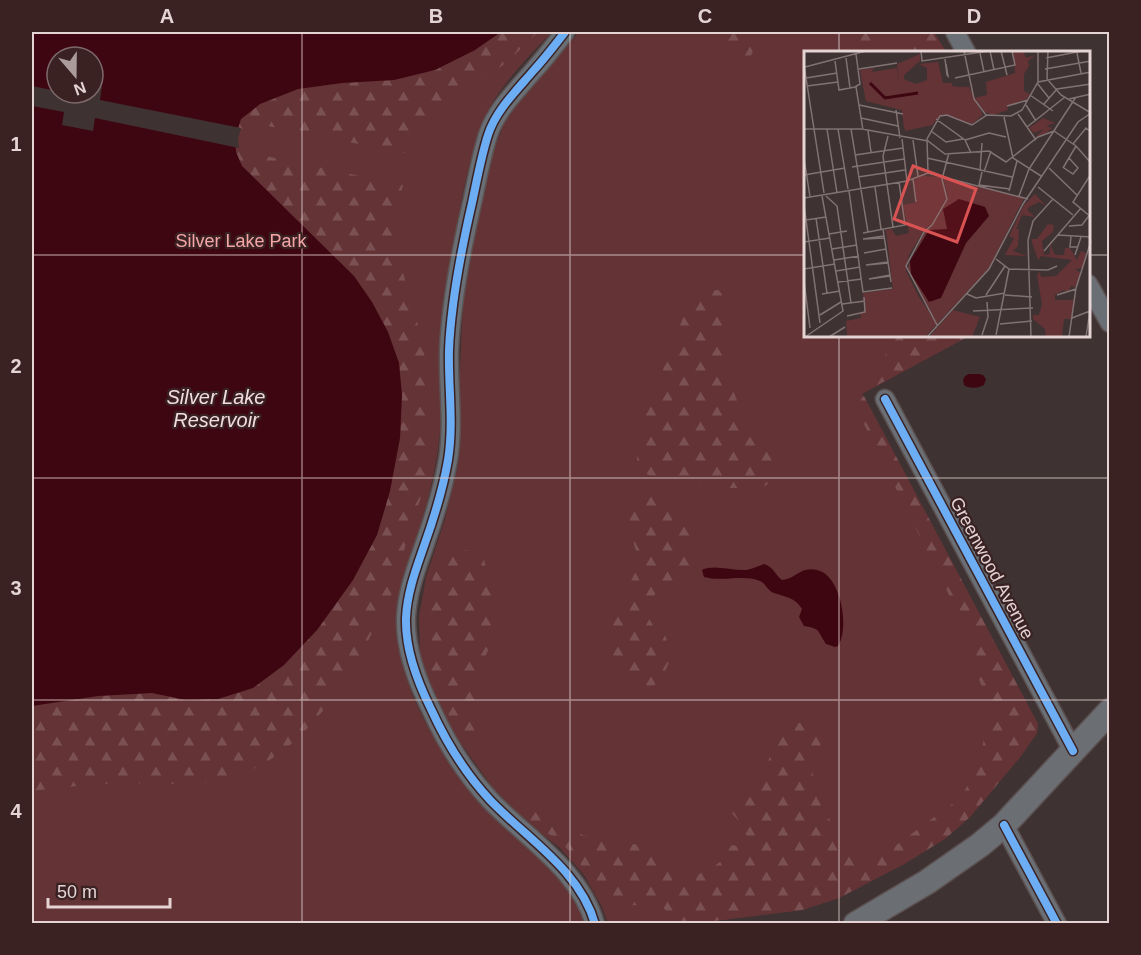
<svg xmlns="http://www.w3.org/2000/svg" width="1141" height="955" font-family="Helvetica,sans-serif">
<defs>
<pattern id="forest-firs" width="22" height="20" patternUnits="userSpaceOnUse" patternTransform="scale(1.5)"><rect width="22" height="20" fill="#643336"/><path d="M5 1l3.5 6h-7zM16 11l3.5 6h-7z" fill="#7a5052"/></pattern>
</defs>
<rect width="100%" height="100%" fill="#3f3232"/>
<!-- green -->
<g fill="#643336" fill-rule="evenodd">
<path d="M32,32H552C529,56 495,90 483,122C467,163 460,208 452,252C449,270 444,288 443,306C441,354 444,402 438,450C433,483 424,515 414,546C407,568 398,591 397,614C396,642 403,670 413,696C432,741 462,783 496,819C526,852 574,877 584,923H32ZM57,57H93V93H57Z"/>
<polygon points="577,32 934,32 946,52 805,52 805,336 969,336 862,394 1038,724 1037,733 1021,756 970,817 945,838 904,864 839,898 802,910 698,923 608,923 601,905 584,875 560,848 528,823 493,788 457,738 433,696 420,655 419,616 426,577 445,519 458,466 460,420 460,369 463,302 479,213 491,159 504,123 520,101 575,37"/>
</g>
<!-- forest -->
<g fill="url(#forest-firs)">
<polygon points="501,32 538,32 507,62 424,122 414,135 409,154 258,124 256,131 238,128 241,119 260,104 298,89 342,83 394,80 435,70 475,50"/>
<path d="M718,32H757C756,43 753,56 745,64C729,64 721,46 718,32Z"/>
<polygon points="840,32 882,32 874,46 864,50 849,42"/>
<polygon points="898,32 934,32 946,52 908,52 902,36"/>
<path d="M236,147L252,150V153L403,185C399,201 396,218 396,234C397,257 405,279 411,300C419,328 426,356 429,385C431,408 431,433 429,457C426,486 416,513 407,540C401,560 397,582 389,601C385,609 380,617 376,625C346,685 302,755 234,777C198,788 159,782 122,783C92,784 62,787 32,791V706L98,696L152,693L186,700L218,699L253,688L284,665L317,630L353,580L377,535L390,490L400,438L402,395L399,363L388,332L372,302L354,276L242,166L236,152Z"/>
<path d="M718,290L723,294L730,318L726,334V360L731,385L743,416L760,442L772,453L778,470L775,479L765,486L742,488H717L704,483L648,475L640,468L637,460L638,434L686,310C697,294 697,291 718,290Z"/>
<polygon points="898,336 969,336 870,389 872,369 882,360"/>
<path d="M864,396L1038,724L1037,733L1021,756L970,817L945,839L904,864L839,898L802,910L698,923H679L658,903C643,902 626,909 611,904C599,900 589,875 580,864C574,856 566,847 558,840C546,831 529,825 523,810L528,809L583,835L609,841L634,844L652,850L687,871L699,874L711,869L721,861L730,845L739,846H746C750,832 738,820 729,810C730,795 748,790 756,779C761,773 766,766 769,759C773,748 774,737 783,729C792,721 808,722 819,726C827,743 814,755 813,771C810,803 844,842 868,859L887,852L960,798L978,768L986,729L989,706L979,679L975,643L964,616L950,597L859,414C858,407 857,401 864,396Z"/>
<polygon points="636,492 653,495 669,504 684,514 692,535 695,554 691,566 683,574 661,588 648,602 647,615 654,627 665,635 669,646 670,660 663,676 655,685 648,686 640,684 623,671 610,650 605,630 606,619 623,597 635,573 636,551 625,512 627,500"/>
<polygon points="462,550 479,552 484,559 498,625 493,640 481,665 475,696 476,737 473,742 470,743 462,740 444,707 431,673 426,643 426,606 434,573 439,562 446,555"/>
</g>
<!-- water -->
<g fill="#3e0610" fill-rule="evenodd">
<path d="M32,32H501L475,50L435,70L394,80L342,83L298,89L260,104L241,119L235,138L236,152L242,166L354,276L372,302L388,332L399,363L402,395L400,438L390,491L377,535L353,580L317,630L284,665L253,688L218,699L186,700L152,693L98,696L32,706ZM57,57H93V93H57Z"/>
<path d="M979,374L983,375L986,379L984,385C979,388 969,389 964,385L963,380L965,376L969,374Z"/>
<path d="M764,564C775,568 774,574 782,580C796,579 800,566 817,570C841,575 850,628 838,646L835,647L826,644C817,630 821,629 804,626L799,617L802,609C795,597 785,597 774,593C768,591 766,584 760,581C743,574 722,582 704,577L702,570C714,564 732,571 746,570C752,569 758,566 764,564Z"/>
</g>
<!-- pier -->
<polygon fill="#3f3232" points="93,85 102,86 100,100 241,128 238,138 239,148 95,118 93,131 62,125 64,112 32,106 32,86 57,91 57,93 93,93"/>
<g fill="none" stroke-linecap="round" stroke-linejoin="round">
<!-- minor casing -->
<g stroke="#5c5050" stroke-width="21">
<g id="minor">
<path d="M565,32C555,45 545,58 534,70C517,90 496,110 488,135C481,157 477,180 472,203C461,251 451,301 449,350C448,387 454,423 448,460C443,489 434,518 424,546C416,569 407,593 406,618C405,650 417,681 431,709C446,742 465,773 490,800C526,838 580,870 595,924"/>
<polyline points="955,32 966,52"/>
<polyline points="1088,284 1110,323"/>
<polyline points="885,399 1073,751"/>
<polyline points="1004,825 1057,924"/>
</g>
</g>
<!-- major casing -->
<g stroke="#5c5050" stroke-width="27">
<polyline id="major" points="856,924 927,882 980,845 1004,825 1110,711"/>
</g>
<!-- minor -->
<use href="#minor" stroke="#696f74" stroke-width="18"/>
<!-- major -->
<use href="#major" stroke="#6b6f74" stroke-width="24"/>
<!-- cycleway casing -->
<g stroke="#3a2223" stroke-width="11">
<g id="cycleway">
<path d="M565,32C555,45 545,58 534,70C517,90 496,110 488,135C481,157 477,180 472,203C461,251 451,301 449,350C448,387 454,423 448,460C443,489 434,518 424,546C416,569 407,593 406,618C405,650 417,681 431,709C446,742 465,773 490,800C526,838 580,870 595,924"/>
<polyline points="885,399 1073,751"/>
<polyline points="1004,825 1057,924"/>
</g>
</g>
<!-- cycleway -->
<use href="#cycleway" stroke="#6dadf4" stroke-width="8"/>
</g>
<!-- grid -->
<path fill="none" stroke="#e5d4d4" stroke-width="1.5" stroke-opacity="0.55" d="M302,32V924M570,32V924M839,32V52M32,255H805M1088,255H1110M839,336V924M32,478H1110M32,700H1110"/>
<g text-anchor="middle" stroke-width="4.5" stroke-linejoin="round" paint-order="stroke">
<!-- park labels -->
<g font-size="18" fill="#f6a5a7" stroke="#3a2223">
<text x="241" y="247">Silver Lake Park</text>
</g>
<!-- street labels -->
<g font-size="18" fill="#e5d4d4" stroke="#3a2223">
<text transform="translate(992 568) rotate(62)" y="6">Greenwood Avenue</text>
</g>
<!-- water labels -->
<g font-size="20" font-style="italic" fill="#f2dcdd" stroke="#3a2223">
<text x="216" y="404">Silver Lake<tspan x="216" dy="23">Reservoir</tspan></text>
</g>
</g>
<!-- overview -->
<g transform="translate(804 51)">
<rect width="286" height="286" fill="#3f3232"/>
<path d="M209,0H219L222,7L231,4L224,10L225,15L220,23V40L226,43L223,48L203,55L204,59L189,64L181,61L170,47L183,44L182,31L211,22ZM70,17L67,22L108,34L165,36L179,64L168,73L138,63L128,74L101,80L98,59L62,50L56,19ZM239,67L251,72L242,75L248,77L242,82L231,86L240,78L230,82L225,77ZM117,125L137,126L143,146L127,174L120,179L105,204L102,220L115,246L130,268L103,218L121,180L127,176L144,146L139,127L220,147L185,217L121,286H38L43,285L42,270L57,267L56,262L61,261L59,244L89,238L82,179L88,178L92,185L105,182L99,154L113,151L110,130Z" fill="#643336"/>
<path d="M116,3V10L100,24V28L112,33L123,29V17L115,13L134,11L139,32H148L149,37L165,36L163,47L159,41H147L148,49L138,48L148,54V62L167,72L140,63L133,66L128,74L100,77L98,59L62,50L56,19L65,31L79,28L82,46L96,45L93,13ZM157,143L184,147L179,154L183,155L186,162L182,172L162,194L156,213L140,241L162,192L185,165L181,156L153,148L138,161L143,178L134,172L137,161L144,149ZM231,143L242,155L235,151L225,156L223,159L231,166L218,164L212,178H215L214,195L209,200L223,205L201,204L210,187L205,185L220,154ZM196,158L205,159L206,165L199,162L193,168L164,216L161,225L164,230L159,229L156,224L158,213ZM244,173L250,174L249,181L238,190L240,204L246,203V193L251,204H260L261,197H266L273,209L277,200L282,202L279,217L271,218L277,222L271,236L267,235L264,242L260,239L251,244V249H270L267,268H260L258,286H242L241,278L229,268V264H235L238,253L233,224L236,221L237,226L252,225L268,209L237,205L234,209L227,188H233ZM84,195L92,242L88,247L72,243L69,254L78,260L76,266L56,262L61,261L59,242L89,238Z" fill="#643336"/>
<path d="M93,17L96,45L82,46L79,28L68,30L67,21ZM149,259L176,266L168,286H125Z" fill="#643336"/>
<path d="M155,148L181,156L185,165L162,192L137,247L125,251L107,223L106,210L125,179L143,178L139,158Z" fill="#3e0610"/>
<path fill="none" stroke="#3e0610" stroke-width="3" d="M66,32L81,47L114,42"/>
<path fill="none" stroke="#817373" stroke-width="1.5" d="M117,0L118,10L185,0M160,0L170,48L182,64M186,0L190,19M197,0L203,24M234,0V31M244,0L243,28L257,44L287,62M176,2L180,21M273,2L277,22M42,7L46,37M242,7L278,0M141,8L143,24L144,25L142,13M31,10L35,39L51,36L56,33L52,3M0,14L20,142M1,16L62,0M55,18L93,12M241,18L287,10M2,27L33,22M151,27L211,14L208,0M233,32L245,47M3,35L34,31M52,36L59,79M226,44L249,60M265,48L287,43M240,53L253,38L287,33M55,54L99,63M222,54L232,70M203,55L224,49M92,59L96,87M214,63L232,89M200,66L209,107L237,125M57,67L94,75M132,68L161,89L167,102M223,76L261,46M0,78H58L124,90L141,103L185,100L202,111L234,86L250,80M23,78L33,142M34,78L44,138M47,78L64,181M64,80L67,101M127,80L142,91L159,88M250,80L272,95L287,112M84,85L79,105L89,176M98,88L103,130M109,89L114,125M161,89L185,82L202,86M269,93L282,77L287,81M51,104L99,97M0,107L6,146M123,107L208,126M48,116L100,108M245,117L273,144M259,117L272,95M260,117L269,123L274,117L265,107M176,120L178,92M178,121L175,134L206,138M180,121L187,100M124,122L123,88L136,65L143,64L168,74L183,64L207,65L218,59L234,31L287,21M287,123L269,151L287,166M0,124L41,117M54,126L101,119M109,128L112,151M71,136L77,178M234,136L269,164M45,140L59,241L88,237M205,140L213,110M22,145L33,155L47,252M215,145L225,118L272,46M0,147L103,130L124,122L224,148M0,154L16,272M12,167L23,242M2,169L22,166M265,175L278,174L287,162M79,178L87,231M59,182L101,174L95,131M25,183L43,180M254,184L287,186M80,185L59,188L81,187M267,185L266,196H274M0,191L26,187M28,198L53,194M240,200L277,157M60,202L82,198M271,204L277,186M192,208L205,218L244,219L253,215M30,209L55,205M84,211L62,214L84,212M0,218L31,213M32,220L56,216M86,224L65,228L86,225M0,230L6,277M34,231L58,228M18,243L36,240M163,243L172,247L201,242M182,244L201,215M201,244L228,246M253,244L272,238M38,253L61,250M169,260L229,257M16,264L37,251M43,265L61,261L60,246M268,267L286,260M196,273L228,270M133,274L102,215L120,181L128,174L143,148L138,128L145,102M178,284L184,266L183,251M192,284L205,218M1,286L39,260L18,145M25,286L41,276M123,286L185,218L219,153L274,71L287,62M227,286L224,189L229,170L249,148M265,286L272,237L287,190M282,286L287,253"/>
<path fill="#da5353" fill-opacity="0.15" stroke="#da5353" stroke-width="3" d="M109,115L172,138L153,191L90,168Z"/>
<rect width="286" height="286" fill="none" stroke="#e5d4d4" stroke-width="3"/>
</g>
<!-- border -->
<rect width="1141" height="955" fill="none" stroke="#3a2223" stroke-width="66"/>
<!-- north arrow -->
<g transform="translate(75 75) rotate(160)"><circle r="28" fill="#3a2223" stroke="#7e696a" stroke-width="1.5"/>
<path d="M0-4.5L10 22L0 15L-10 22Z" fill="#ab9b9b"/>
<text y="-9" font-size="16" font-weight="bold" text-anchor="middle" fill="#e5d4d4">N</text>
</g>
<!-- scale -->
<path d="M48 898v9h122v-9" fill="none" stroke="#e5d4d4" stroke-width="3"/>
<text x="57" y="898" font-size="18" fill="#e5d4d4" stroke="#3a2223" stroke-width="4.5" paint-order="stroke">50 m</text>
<rect x="33" y="33" width="1075" height="889" fill="none" stroke="#e5d4d4" stroke-width="2"/>
<g font-size="20" text-anchor="middle" font-weight="bold" fill="#e5d4d4">
<text x="167" y="23">A</text>
<text x="436" y="23">B</text>
<text x="705" y="23">C</text>
<text x="974" y="23">D</text>
<text x="16" y="151">1</text>
<text x="16" y="373">2</text>
<text x="16" y="595">3</text>
<text x="16" y="818">4</text>
</g>
</svg>
